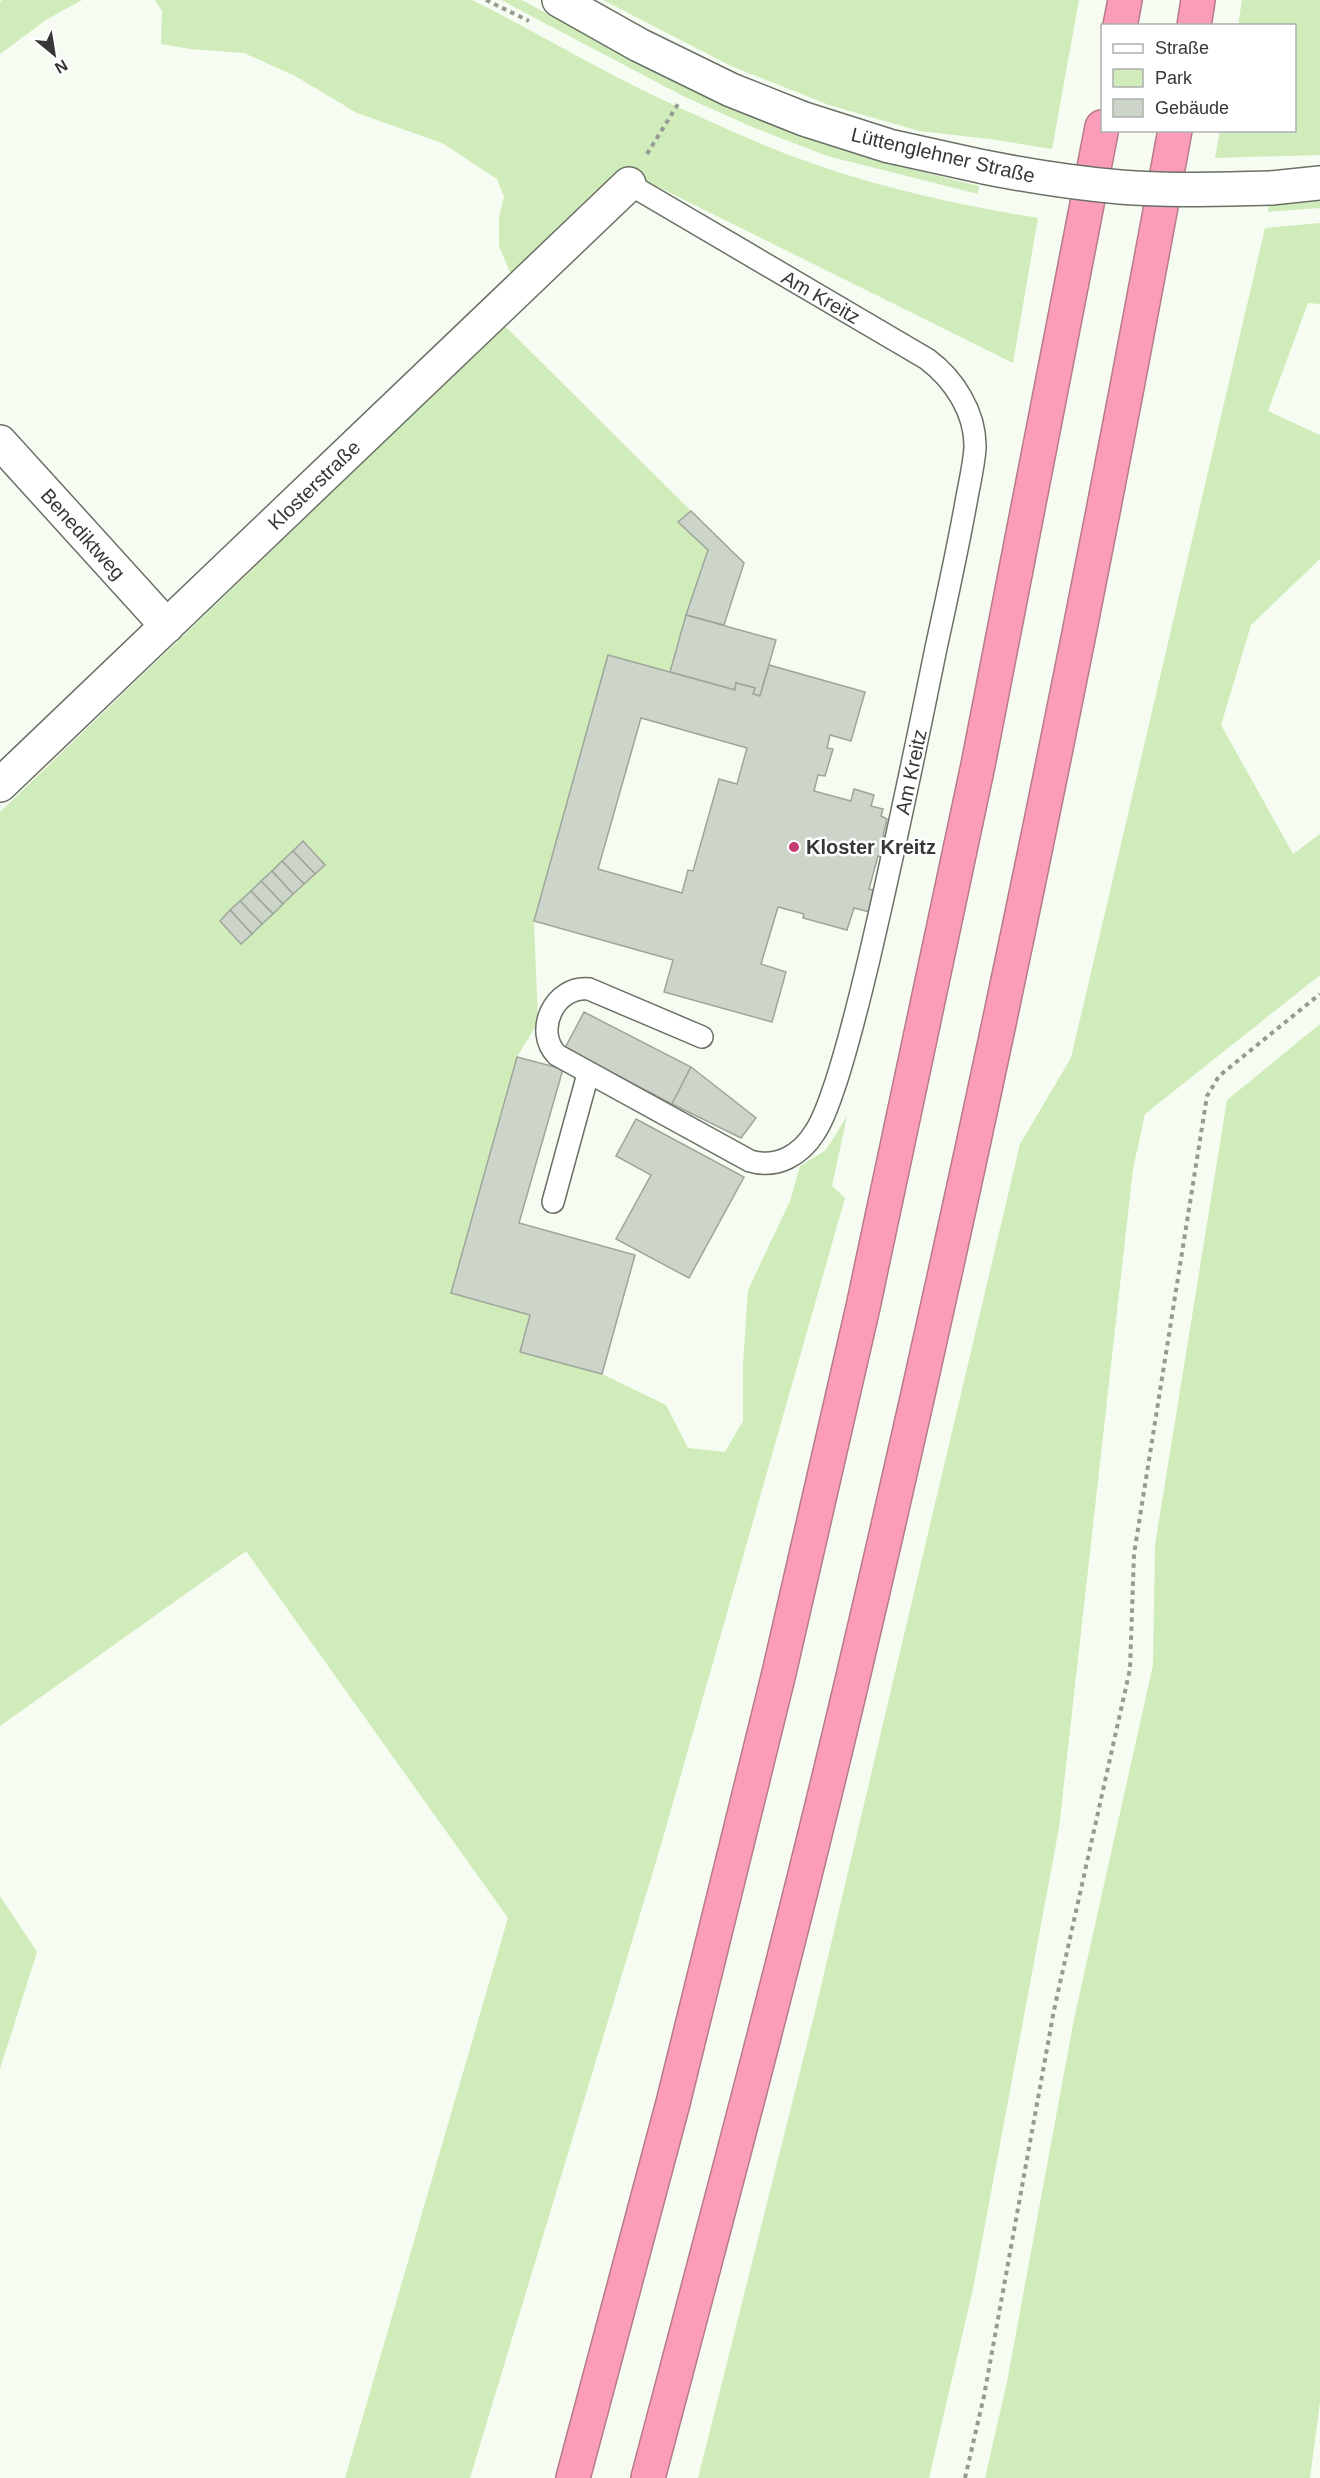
<svg xmlns="http://www.w3.org/2000/svg" width="1320" height="2478" font-family="Arial,sans-serif">
<rect width="100%" height="100%" fill="#f6fcf1"/>
<!-- green -->
<g fill="#cfecba">
<polygon points="2,0 82,0 46,20 0,54 0,2"/>
<path d="M155,0H472C519,23 563,49 609,73C653,96 699,117 745,137C838,178 938,202 1038,218L1013,363L622,169L511,275L499,246V217L504,197L497,179L442,143L357,113L295,76L244,53L190,49L161,44L162,11Z"/>
<polygon points="501,0 522,0 632,60 723,105 799,136 886,163 979,186 978,194 827,156 750,126 683,96"/>
<polygon points="603,0 1079,0 1052,149 990,139 919,131 829,105 731,66"/>
<polygon points="1242,0 1320,0 1320,155 1215,158 1220,131 1294,130 1294,26 1238,25"/>
<polygon points="1320,200 1320,208 1268,212 1269,205"/>
<polygon points="1320,223 1320,304 1308,303 1268,411 1320,435 1320,559 1251,625 1221,725 1293,854 1320,834 1320,975 1145,1114 1133,1169 1059,1828 973,2289 929,2478 698,2478 814,2016 1020,1144 1071,1058 1265,228"/>
<polygon points="505,326 691,511 678,522 708,550 670,672 608,656 534,921 538,1022 517,1057 451,1293 530,1315 520,1352 602,1374 666,1405 688,1448 725,1452 743,1421 743,1364 748,1290 790,1201 800,1166 826,1150 847,1116 832,1186 845,1198 661,1845 470,2478 345,2478 508,1918 246,1551 0,1726 0,812"/>
<polygon points="1320,1024 1320,2402 1310,2478 985,2478 1007,2382 1074,2019 1153,1665 1155,1545 1227,1100"/>
<polygon points="0,1896 37,1952 0,2069"/>
</g>
<!-- building -->
<g fill="#cdd4c9" stroke="#9fa59b" stroke-width="1.5" fill-rule="evenodd">
<polygon points="691,511 744,563 724,625 686,615 708,550 678,522"/>
<polygon points="686,615 776,640 760,696 753,694 755,688 736,683 735,690 670,672"/>
<path d="M608,655L735,690L736,683L755,688L753,694L760,696L769,665L865,692L851,741L830,735L827,748L833,749L825,776L818,775L814,791L851,801L854,789L874,795L871,806L883,809L881,816L887,819L883,836L890,838L884,858L878,856L869,889L876,891L870,912L854,908L847,930L803,918L804,914L778,907L761,964L786,972L772,1022L664,992L673,960L534,921ZM641,718L747,748L737,784L719,779L693,871L688,870L682,893L598,869Z"/>
<polygon points="303,841 325,865 315,874 293,851"/>
<polygon points="293,851 315,874 304,884 282,861"/>
<polygon points="282,861 304,884 293,894 272,871"/>
<polygon points="272,871 293,894 283,904 261,881"/>
<polygon points="261,881 283,904 273,914 251,891"/>
<polygon points="251,891 273,914 262,924 240,901"/>
<polygon points="240,901 262,924 252,934 230,910"/>
<polygon points="230,910 252,934 241,944 220,921"/>
<polygon points="584,1012 691,1067 672,1104 565,1048"/>
<polygon points="517,1057 563,1069 519,1223 635,1255 602,1374 520,1352 530,1315 451,1293"/>
<polygon points="691,1067 756,1118 741,1138 672,1104"/>
<polygon points="636,1119 744,1177 689,1278 616,1239 651,1175 616,1156"/>
</g>
<g fill="none" stroke-linecap="round" stroke-linejoin="round">
<!-- service casing -->
<g stroke="#6a7066" stroke-width="24">
<g id="service">
<path d="M629,184L927,359C954,379 976,413 975,448C974,464 970,481 967,497C958,548 947,598 936,648C915,752 893,856 869,959C859,1001 849,1042 836,1082C830,1099 825,1117 815,1132C801,1155 777,1169 750,1161L557,1055C533,1031 555,985 589,989L702,1037"/>
<polyline points="553,1202 588,1074"/>
</g>
</g>
<!-- minor casing -->
<g stroke="#6a7066" stroke-width="36">
<g id="minor">
<polyline points="0,442 167,626"/>
<polyline points="0,785 629,184"/>
</g>
</g>
<!-- secondary casing -->
<g stroke="#6a7066" stroke-width="36">
<g id="secondary">
<polyline points="559,0 639,45 731,90 804,119 889,146 984,167"/>
<polyline points="1271,188 1320,183"/>
</g>
</g>
<!-- motorway casing -->
<g stroke="#b67a8a" stroke-width="36">
<g id="motorway">
<polyline points="1120,26 1125,0"/>
<polyline points="1194,26 1198,0"/>
<polyline points="573,2478 673,2103 779,1673 863,1307 978,765 1102,127"/>
<path d="M648,2478C718,2213 789,1948 852,1681C973,1167 1080,650 1175,130"/>
</g>
</g>
<!-- path -->
<g stroke="#969a93" stroke-width="4" stroke-dasharray="4.5 4.5" stroke-linecap="butt">
<polyline points="486,0 529,21"/>
<polyline points="647,154 678,104"/>
<polyline points="965,2478 984,2396 1054,2010 1130,1669 1134,1554 1207,1096 1219,1076 1320,994"/>
</g>
<!-- service -->
<use href="#service" stroke="#fff" stroke-width="21"/>
<!-- minor -->
<use href="#minor" stroke="#fff" stroke-width="33"/>
<!-- secondary -->
<use href="#secondary" stroke="#fff" stroke-width="33"/>
<!-- motorway -->
<use href="#motorway" stroke="#fb9db8" stroke-width="33"/>
<!-- secondary-bridge casing -->
<g stroke="#6a7066" stroke-width="36" stroke-linecap="butt">
<path id="secondary-bridge" d="M984,167C1029,176 1074,183 1120,187C1170,191 1221,189 1271,188"/>
</g>
<!-- secondary-bridge -->
<use href="#secondary-bridge" stroke="#fff" stroke-width="33"/>
</g>
<!-- markers -->
<circle fill="#c53a6f" stroke="#fff" stroke-width="2" cx="794" cy="847" r="6"/>
<g text-anchor="middle" stroke-width="5" stroke-linejoin="round" paint-order="stroke">
<!-- street labels -->
<g font-size="20" fill="#353834" stroke="#fff">
<text transform="translate(943 155) rotate(13)" y="7">Lüttenglehner Straße</text>
<text transform="translate(821 297) rotate(30)" y="7">Am Kreitz</text>
<text transform="translate(314 485) rotate(-44)" y="7">Klosterstraße</text>
<text transform="translate(83 534) rotate(48)" y="7">Benediktweg</text>
<text transform="translate(911 772) rotate(-78)" y="7">Am Kreitz</text>
</g>
<!-- poi labels -->
<g font-size="20" font-weight="bold" fill="#353834" stroke="#fff" text-anchor="start">
<text x="806" y="854">Kloster Kreitz</text>
</g>
</g>
<!-- legend -->
<rect x="1101" y="24" width="195" height="108" fill="#ffffff" stroke="#aeafae" stroke-width="1.5"/>
<rect x="1113" y="44" width="30" height="9" fill="#ffffff" stroke="#aeafae" stroke-width="1.5"/>
<text x="1155" y="54" font-size="18" fill="#353834">Straße</text>
<rect x="1113" y="69" width="30" height="18" fill="#cfecba" stroke="#aeafae" stroke-width="1.5"/>
<text x="1155" y="84" font-size="18" fill="#353834">Park</text>
<rect x="1113" y="99" width="30" height="18" fill="#cdd4c9" stroke="#aeafae" stroke-width="1.5"/>
<text x="1155" y="114" font-size="18" fill="#353834">Gebäude</text>
<!-- north arrow -->
<g transform="translate(54 54) rotate(150)" stroke="#ffffff" stroke-width="4.5" paint-order="stroke">
<path d="M0-4.5L10 22L0 15L-10 22Z" fill="#353834"/>
<text y="-9" font-size="16" font-weight="bold" text-anchor="middle" fill="#353834">N</text>
</g>
</svg>
